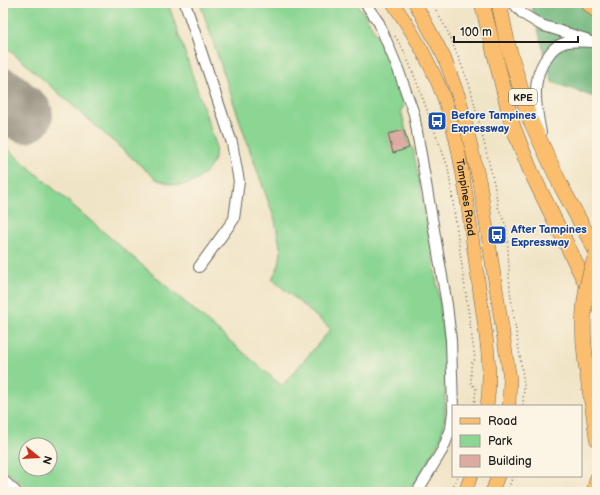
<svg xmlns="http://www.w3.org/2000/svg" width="600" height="495" font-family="'Balsamiq Sans',sans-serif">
<rect width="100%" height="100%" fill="#fcf5e5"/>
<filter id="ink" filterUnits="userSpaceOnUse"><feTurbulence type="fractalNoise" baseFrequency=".025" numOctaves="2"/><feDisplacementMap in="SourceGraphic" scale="8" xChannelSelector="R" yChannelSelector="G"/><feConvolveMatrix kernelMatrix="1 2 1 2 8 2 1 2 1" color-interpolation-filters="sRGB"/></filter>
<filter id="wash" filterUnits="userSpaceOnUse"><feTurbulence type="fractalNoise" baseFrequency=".012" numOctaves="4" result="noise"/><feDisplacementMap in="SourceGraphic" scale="16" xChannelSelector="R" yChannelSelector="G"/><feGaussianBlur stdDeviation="0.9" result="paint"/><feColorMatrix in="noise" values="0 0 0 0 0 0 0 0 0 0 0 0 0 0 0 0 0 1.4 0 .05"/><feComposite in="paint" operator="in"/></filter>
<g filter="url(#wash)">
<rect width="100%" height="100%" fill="#f0e4c6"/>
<!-- green -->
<g fill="#8bd693" stroke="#547958" fill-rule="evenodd">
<path d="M3,3H168L215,142C215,146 216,151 215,155C212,172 193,187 176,185C170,184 163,181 157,180L3,44Z"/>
<path d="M200,3H356C380,32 391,71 404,106L401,110L409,144L413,148L434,264L442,318L445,355V420L441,438L423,471L408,491L403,487L398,492H31L3,468V145L282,386L331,329L272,279L279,265L281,252L275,220L248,145ZM26,445H50V469H26Z"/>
</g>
<!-- forest -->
<polygon fill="#70b77d" stroke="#466a4c" points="531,3 597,3 597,98 552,82"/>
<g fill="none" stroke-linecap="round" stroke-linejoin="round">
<!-- runway -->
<polyline stroke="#868071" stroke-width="56" points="3,96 25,115"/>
</g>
<g id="blocks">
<!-- building -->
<polygon fill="#ddaba2" points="404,130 409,148 393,153 388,134"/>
</g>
</g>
<g filter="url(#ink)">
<use href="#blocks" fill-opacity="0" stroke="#666258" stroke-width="1"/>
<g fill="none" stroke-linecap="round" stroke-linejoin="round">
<!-- minor casing -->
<g stroke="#666258" stroke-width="12">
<g id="minor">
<polyline points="185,3 232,143 239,181 234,219 199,267"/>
<polyline points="365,3 379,23 398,69 414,114 447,305 451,340 453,410"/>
<polyline points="513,3 523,14 541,25 586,39"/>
<path d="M541,133C536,107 530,78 548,56C550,53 553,49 556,47C566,39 583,42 595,42"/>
<polyline points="3,480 16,492"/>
<polyline points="417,492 443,449 451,429 453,411"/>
</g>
</g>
<!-- major casing -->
<g stroke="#666258" stroke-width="14">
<g id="major">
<path id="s1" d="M393,3C419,41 442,83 453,128C466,180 471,233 479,286C484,325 493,366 487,406"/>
<polyline points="415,3 444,57 460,100 480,184 510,379 509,406"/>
<polyline points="465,492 471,476"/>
<polyline points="492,492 498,476"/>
</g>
</g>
<!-- highway casing -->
<g stroke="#666258" stroke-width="16">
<g id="highway">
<polyline points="482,3 513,127 531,172 593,298 597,304"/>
<polyline points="499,3 508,46 529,117 561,186 597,253"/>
<polyline points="588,3 597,11"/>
<polyline points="593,408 597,439"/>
<polyline points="594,492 597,479"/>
</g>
</g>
<!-- path -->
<g stroke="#666258" stroke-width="1.5" stroke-dasharray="1 3" stroke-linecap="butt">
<polyline points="432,3 448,32 470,86 494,183 498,207 507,228 510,291 524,383 523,406"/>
<polyline points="395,36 404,51 416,80 448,167 475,359 471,364 471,383 476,389 474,406"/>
<polyline points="450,492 458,476"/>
<polyline points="507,492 513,476"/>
</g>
<!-- minor -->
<use href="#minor" stroke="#fff" stroke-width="10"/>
<!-- major -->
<use href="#major" stroke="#fbbe6e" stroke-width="13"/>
<!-- highway -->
<use href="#highway" stroke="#fbbe6e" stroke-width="15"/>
<!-- highway-bridge casing -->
<g stroke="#666258" stroke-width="16" stroke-linecap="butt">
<path id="highway-bridge" d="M593,408C583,354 576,306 597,253"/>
</g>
<!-- highway-bridge -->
<use href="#highway-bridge" stroke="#fbbe6e" stroke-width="15"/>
</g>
</g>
<!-- icons -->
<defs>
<g id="bus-square" transform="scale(1)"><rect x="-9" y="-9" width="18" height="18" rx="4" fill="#1a4fb4" stroke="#fcf5e5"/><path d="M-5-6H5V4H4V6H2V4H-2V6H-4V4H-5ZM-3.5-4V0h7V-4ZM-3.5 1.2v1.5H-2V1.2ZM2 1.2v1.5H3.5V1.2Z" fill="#fff"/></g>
</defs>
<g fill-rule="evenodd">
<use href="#bus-square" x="437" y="121"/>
<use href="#bus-square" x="497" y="235"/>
</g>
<g text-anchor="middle" stroke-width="3" stroke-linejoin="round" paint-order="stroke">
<!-- shield labels -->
<rect fill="#fcf5e5" stroke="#5f5d58" stroke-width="1" x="509" y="89" width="28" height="16" rx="3"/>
<g font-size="10" font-weight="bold" fill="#1c1c1c">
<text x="523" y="101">KPE</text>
</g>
<!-- transit labels -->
<g font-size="11" font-weight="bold" fill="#164399" stroke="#fcf5e5" text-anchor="start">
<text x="451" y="119">Before Tampines<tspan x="451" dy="13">Expressway</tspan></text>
<text x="511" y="233">After Tampines<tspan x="511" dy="13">Expressway</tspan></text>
</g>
<!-- street labels -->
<g font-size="11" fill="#1c1c1c" stroke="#fcf5e5">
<text dy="4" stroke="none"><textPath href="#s1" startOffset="210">Tampines Road</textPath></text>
</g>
</g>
<!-- margin -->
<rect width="600" height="495" fill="none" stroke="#fcf5e5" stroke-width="16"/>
<!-- legend -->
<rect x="452" y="405" width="130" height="72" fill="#fcf5e5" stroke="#a29e95"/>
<rect x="460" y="418" width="20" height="6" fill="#fbbe6e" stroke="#a29e95"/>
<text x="488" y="425" font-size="12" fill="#1c1c1c">Road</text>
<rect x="460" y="435" width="20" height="12" fill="#8bd693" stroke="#a29e95"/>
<text x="488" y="445" font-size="12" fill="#1c1c1c">Park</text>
<rect x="460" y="455" width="20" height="12" fill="#ddaba2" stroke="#a29e95"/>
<text x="488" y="465" font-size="12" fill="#1c1c1c">Building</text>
<!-- north arrow -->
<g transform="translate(38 457) rotate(108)"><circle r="19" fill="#fcf5e5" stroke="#a29e95"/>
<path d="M0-3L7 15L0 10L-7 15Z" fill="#c8321e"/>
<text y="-6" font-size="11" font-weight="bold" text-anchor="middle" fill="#1c1c1c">N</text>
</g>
<!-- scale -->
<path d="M454 36v6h124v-6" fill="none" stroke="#1c1c1c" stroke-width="2"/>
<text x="460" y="36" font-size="12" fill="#1c1c1c" stroke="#fcf5e5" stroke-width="3" paint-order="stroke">100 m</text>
</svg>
